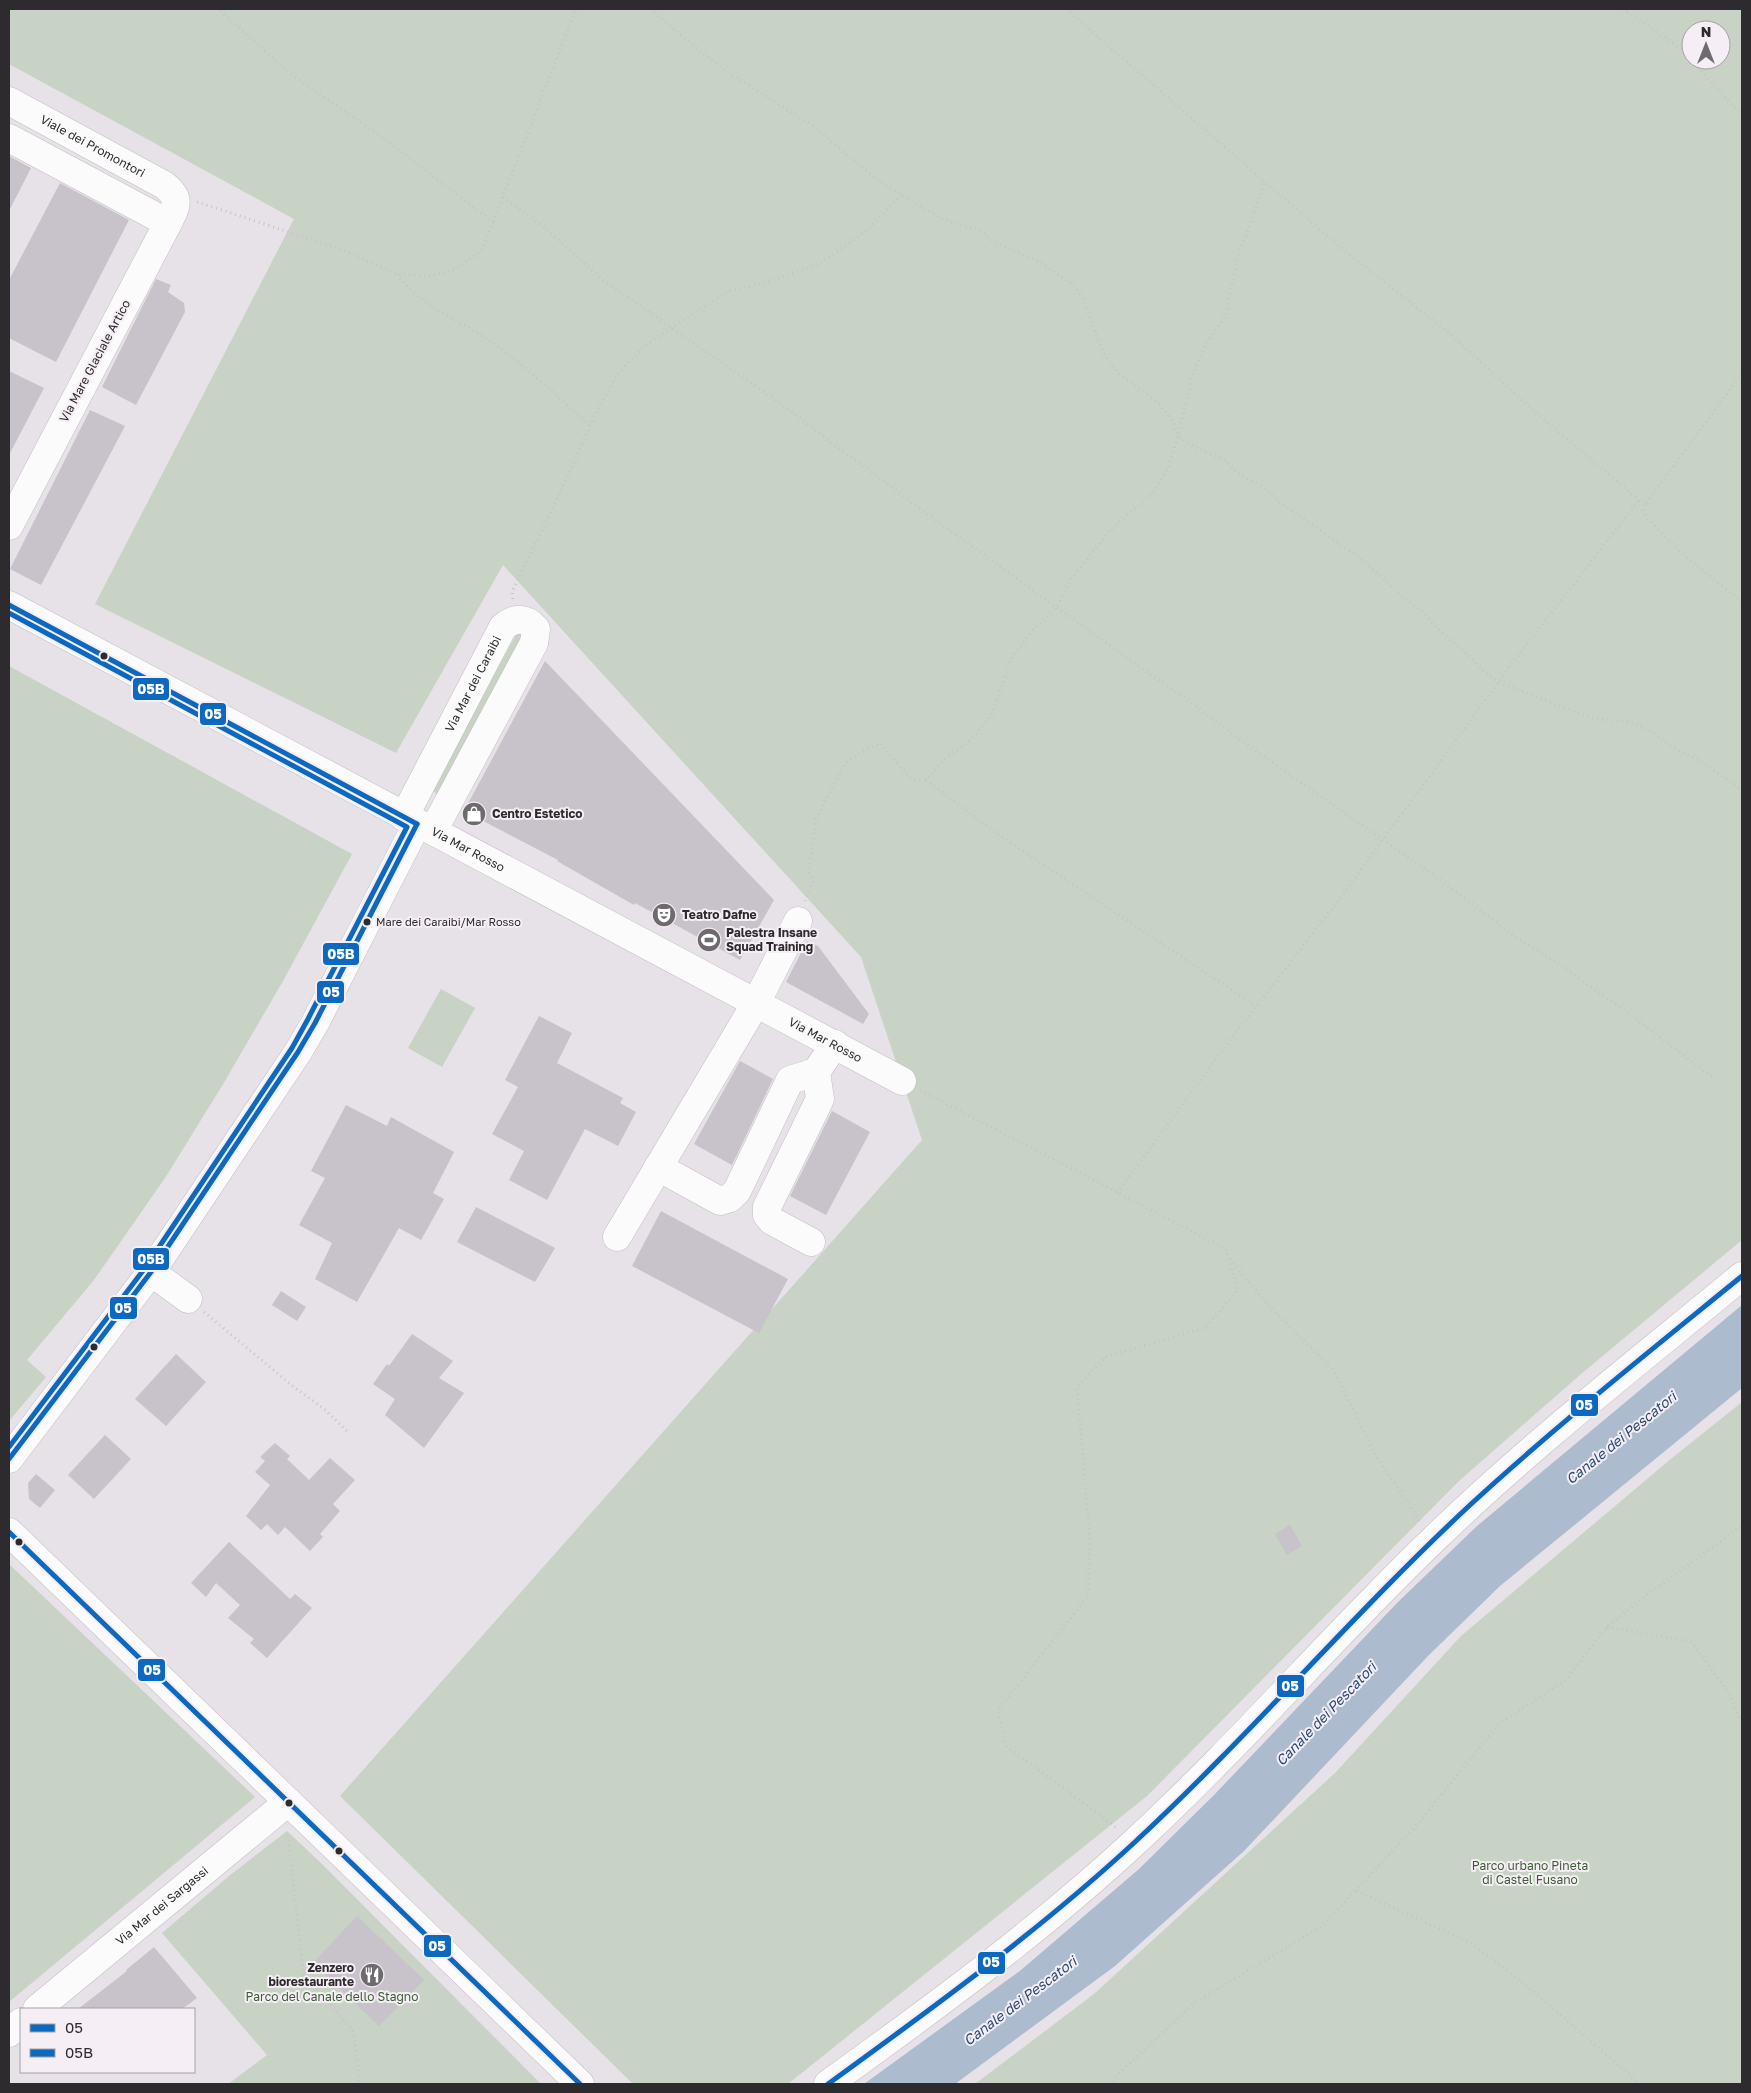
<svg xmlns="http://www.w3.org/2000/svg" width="1751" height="2093" font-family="'Golos Text',sans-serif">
<rect width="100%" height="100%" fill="#e7e2e7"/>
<!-- green -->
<g fill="#c8d2c5" fill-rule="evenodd">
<path d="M9,9H1742V1240L1581,1374L1459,1481L1147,1796L788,2084H633L340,1796L922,1140L861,957L503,565L396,753L95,604L294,219L9,64ZM1691,30H1721V60H1691Z"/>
<polygon points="525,632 440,794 437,794 433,791 433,788 517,633"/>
<polygon points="9,666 352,854 283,981 222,1086 165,1178 94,1280 27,1360 46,1377 9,1421"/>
<polygon points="441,989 475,1008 442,1067 408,1048"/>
<polygon points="1742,1402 1742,2084 975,2084 1094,1994 1335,1773 1461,1636 1672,1458"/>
<polygon points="9,1564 255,1797 9,2002"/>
<polygon points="287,1831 320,1862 541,2084 228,2084 267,2055 162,1933 229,1876"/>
</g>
<!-- water -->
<polygon fill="#acbbce" points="1742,1305 1742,1388 1500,1586 1428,1656 1244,1851 1115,1966 955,2084 864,2084 1021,1970 1139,1869 1214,1795 1398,1602 1477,1526"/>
<!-- building -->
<g fill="#c8c2ca">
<polygon points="9,156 31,168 9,211"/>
<polygon points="60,183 129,220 56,362 9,338 9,280"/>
<polygon points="156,279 171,285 168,292 184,303 185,312 136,405 102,387"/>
<polygon points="9,371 44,388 9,455"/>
<polygon points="90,410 125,426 41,585 10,569"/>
<polygon points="545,661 774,900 740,960 635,903 634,905 557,861 558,860 464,811"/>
<polygon points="807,941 818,946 869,1014 863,1024 786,982"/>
<polygon points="539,1016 572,1033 557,1063 623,1098 620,1103 636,1112 618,1146 585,1129 547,1200 509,1180 524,1151 492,1134 518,1087 505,1080"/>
<polygon points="740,1061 773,1079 732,1165 694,1144"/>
<polygon points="346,1105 387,1126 391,1117 454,1152 433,1193 444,1199 421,1240 399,1228 357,1302 315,1279 332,1243 299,1225 325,1178 311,1171"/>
<polygon points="832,1111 870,1132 826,1215 790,1196"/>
<polygon points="476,1207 555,1248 535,1282 457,1242"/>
<polygon points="661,1211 788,1279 759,1333 632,1266"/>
<polygon points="281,1291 306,1307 297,1321 272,1305"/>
<polygon points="412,1334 453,1361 439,1378 464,1393 424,1448 385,1415 395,1399 373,1384 387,1364 389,1366"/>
<polygon points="176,1354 206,1382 166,1426 135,1399"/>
<polygon points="105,1435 131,1459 94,1499 68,1475"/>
<polygon points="275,1443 290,1456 287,1459 309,1480 330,1458 355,1480 333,1504 340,1511 320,1534 323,1537 310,1551 285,1527 278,1535 267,1524 261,1530 246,1516 270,1485 255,1472 265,1461 260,1457"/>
<polygon points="36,1474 55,1490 40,1508 29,1499 28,1483"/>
<polygon points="1290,1525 1302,1546 1287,1555 1275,1534"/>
<polygon points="229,1542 290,1599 295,1594 312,1608 267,1658 250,1643 254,1639 228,1618 240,1605 216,1583 206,1597 191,1583"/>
<polygon points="357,1916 424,1980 379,2026 313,1963"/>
<polygon points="154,1947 197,1998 182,2009 78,2009 127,1971 126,1970"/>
</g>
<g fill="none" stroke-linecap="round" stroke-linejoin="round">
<!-- minor casing -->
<g stroke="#c2bec2" stroke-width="29">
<g id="minor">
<path id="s1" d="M9,101L164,185C181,198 177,205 168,223L9,526"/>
<polyline points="9,138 168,223"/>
<path id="s2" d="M9,605L902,1081"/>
<path id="s3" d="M404,817L503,627C515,617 526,617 536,629L534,643L433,831"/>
<polyline points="658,1167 720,1201 730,1198 737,1191 790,1080 816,1072 835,1044"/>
<polyline points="617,1237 756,1003 798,921"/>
<polyline points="811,1242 772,1221 767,1215 767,1207 820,1099 816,1072"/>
<polyline points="151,1272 188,1299"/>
<polyline points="9,1459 151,1272 298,1052 315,1023 417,824"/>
<polyline points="9,1532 580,2084"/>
<path id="s4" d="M37,2009L288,1802"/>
<polyline points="9,2033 21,2022"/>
<path d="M828,2084C935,2007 1040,1930 1136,1841C1240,1745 1332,1637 1434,1539C1531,1445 1638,1362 1742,1276"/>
</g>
</g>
<!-- path -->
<g stroke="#c6c5c6" stroke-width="3" stroke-dasharray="1 4" stroke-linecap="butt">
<polyline points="650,9 701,52 729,73 813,126 876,179 939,217 957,224 982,231 994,242 1040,262 1075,286 1083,299 1103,353 1119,374 1158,403 1173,421 1178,436 1194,447 1224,460 1238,473 1264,488 1282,504 1363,560 1405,599 1422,611 1435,626 1472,659 1482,670 1499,682 1591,718 1631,722 1652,732 1677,750 1701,761 1742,790"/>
<polyline points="1066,9 1340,247 1449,333 1534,411 1645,505 1742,373"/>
<polyline points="1623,9 1680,48 1742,116"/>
<polyline points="503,197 544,227 603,280 787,408 842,451 880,478 920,509 1127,658 1184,697 1243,742 1446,884 1516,937 1553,960 1628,1013 1712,1077"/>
<polyline points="197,202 341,249 397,274 432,276 456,269 482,251 493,222 383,138 290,73 218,9"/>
<polyline points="493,222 576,9"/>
<path d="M397,274C418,305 464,322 493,343C528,368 559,398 590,426"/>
<polyline points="1645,505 1643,510 1647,518 1680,552 1742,602"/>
<polyline points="513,599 512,592 568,476 597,411 617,375 643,347 728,291 761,284 821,263 867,230 902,194"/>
<polyline points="926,780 999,835 1256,1006"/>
<polyline points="805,901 813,881 808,871 812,853 816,819 845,763 859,753 880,743 912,780 926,780 948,756 971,740 992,714 1012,657 1035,628 1057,607 1070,581 1110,530 1155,491 1169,466 1178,436 1192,376 1206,343 1226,315 1237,259 1265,182"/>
<polyline points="920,1090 1226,1249 1238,1290 1205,1328 1105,1357 1077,1387 1090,1540 1088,1596 998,1710 1006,1746 1117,1828"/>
<polyline points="1117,1193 1230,1040 1341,897 1513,662 1639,500"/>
<polyline points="1230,1259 1268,1305 1334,1371 1377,1458 1420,1521"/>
<polyline points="204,1312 295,1388 323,1408 348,1432"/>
<polyline points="1607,1627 1692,1642 1731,1696 1742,1726"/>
<polyline points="288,1835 303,1973 354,2032 360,2084"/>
<polyline points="1357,1891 1471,1943 1527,1986 1640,2084"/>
<polyline points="1108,2084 1194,2003 1322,1926 1414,1828 1500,1723 1566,1680 1607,1627 1644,1597 1742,1526"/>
</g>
<!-- minor -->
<use href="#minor" stroke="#fbfbfb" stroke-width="28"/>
<!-- bus-1 casing -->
<g stroke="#f5eef5" stroke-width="9">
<g id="bus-1">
<polyline points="9,605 417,824"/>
<polyline points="9,1459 151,1272 298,1052 315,1023 417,824"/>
<polyline points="9,1532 580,2084"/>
<path d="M828,2084C934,2007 1040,1930 1136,1841C1252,1733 1354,1613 1470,1505C1557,1425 1650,1351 1742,1276"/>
</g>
</g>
<!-- bus-2 casing -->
<g stroke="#f5eef5" stroke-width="9">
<polyline id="bus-2" points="9,613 407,827 308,1019 292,1048 145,1268 9,1447"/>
</g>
<!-- bus-1 -->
<use href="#bus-1" stroke="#0c69bf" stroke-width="5"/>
<!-- bus-2 -->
<use href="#bus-2" stroke="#0c69bf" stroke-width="5"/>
</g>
<!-- icons -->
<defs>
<g id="shop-disc" transform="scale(1.25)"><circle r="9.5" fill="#6e6b6e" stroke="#f5eef5"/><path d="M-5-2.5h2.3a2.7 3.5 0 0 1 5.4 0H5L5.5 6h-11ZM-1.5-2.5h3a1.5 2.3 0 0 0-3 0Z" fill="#fff"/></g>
<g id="theatre-disc" transform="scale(1.25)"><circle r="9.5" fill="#6e6b6e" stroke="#f5eef5"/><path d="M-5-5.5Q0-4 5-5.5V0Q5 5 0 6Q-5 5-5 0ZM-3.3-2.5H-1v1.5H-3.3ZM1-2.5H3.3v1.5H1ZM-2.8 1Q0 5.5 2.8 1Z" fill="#fff"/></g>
<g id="stadium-disc" transform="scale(1.25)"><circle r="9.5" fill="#6e6b6e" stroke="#f5eef5"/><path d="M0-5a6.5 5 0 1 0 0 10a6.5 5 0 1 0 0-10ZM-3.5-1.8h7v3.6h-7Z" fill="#fff"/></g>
<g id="restaurant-disc" transform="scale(1.25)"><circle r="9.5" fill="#6e6b6e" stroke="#f5eef5"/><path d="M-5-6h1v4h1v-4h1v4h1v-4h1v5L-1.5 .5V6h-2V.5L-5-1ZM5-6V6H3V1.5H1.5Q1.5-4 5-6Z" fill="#fff"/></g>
</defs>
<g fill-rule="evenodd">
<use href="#shop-disc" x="474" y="814"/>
<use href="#theatre-disc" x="664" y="915"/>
<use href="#stadium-disc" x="709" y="940"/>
<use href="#restaurant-disc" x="372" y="1975"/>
</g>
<!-- markers -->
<g fill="#2d2b2d" stroke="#f5eef5" stroke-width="2">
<circle cx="104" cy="656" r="4.5"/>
<circle cx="367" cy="922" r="4.5"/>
<circle cx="94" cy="1347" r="4.5"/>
<circle cx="19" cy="1542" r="4.5"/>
<circle cx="289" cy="1803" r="4.5"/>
<circle cx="339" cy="1851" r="4.5"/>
</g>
<g text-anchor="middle" stroke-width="4" stroke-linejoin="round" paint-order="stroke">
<!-- bus labels -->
<g font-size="11" fill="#2d2b2d" stroke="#f5eef5" text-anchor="start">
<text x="376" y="926">Mare dei Caraibi/Mar Rosso</text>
</g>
<!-- street labels -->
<g font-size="12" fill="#2d2b2d" stroke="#f5eef5">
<text dy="4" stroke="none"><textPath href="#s1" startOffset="95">Viale dei Promontori</textPath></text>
<text transform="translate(95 361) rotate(-62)" y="4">Via Mare Glaciale Artico</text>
<text dy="4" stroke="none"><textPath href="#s3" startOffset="150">Via Mar dei Caraibi</textPath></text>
<text dy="4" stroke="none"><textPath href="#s2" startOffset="520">Via Mar Rosso</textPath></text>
<text dy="4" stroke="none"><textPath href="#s2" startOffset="925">Via Mar Rosso</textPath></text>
<text dy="4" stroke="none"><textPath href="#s4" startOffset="162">Via Mar dei Sargassi</textPath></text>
</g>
<!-- poi labels -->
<g font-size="12" font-weight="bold" fill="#2d2b2d" stroke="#f5eef5" text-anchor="start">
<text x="492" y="818">Centro Estetico</text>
<text x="682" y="919">Teatro Dafne</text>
<text x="726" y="937">Palestra Insane<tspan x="726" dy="14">Squad Training</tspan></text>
<text x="354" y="1972" text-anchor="end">Zenzero<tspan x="354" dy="14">biorestaurante</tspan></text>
</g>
<!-- park labels -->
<g font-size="12" fill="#3c5d33" stroke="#f5eef5">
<text x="1530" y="1870">Parco urbano Pineta<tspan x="1530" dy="14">di Castel Fusano</tspan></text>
<text x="332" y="2001">Parco del Canale dello Stagno</text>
</g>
<!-- water labels -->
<g font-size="14" font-style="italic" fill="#284a70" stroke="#f5eef5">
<text transform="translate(1621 1438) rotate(-39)" y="5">Canale dei Pescatori</text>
<text transform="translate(1326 1714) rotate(-46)" y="5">Canale dei Pescatori</text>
<text transform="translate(1020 2001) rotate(-37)" y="5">Canale dei Pescatori</text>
</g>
</g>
<g stroke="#f5eef5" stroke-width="2">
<rect x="132" y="677" width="38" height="24" rx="5" fill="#0c69bf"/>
<rect x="199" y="702" width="28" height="24" rx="5" fill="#0c69bf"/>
<rect x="322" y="942" width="38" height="24" rx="5" fill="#0c69bf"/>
<rect x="316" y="980" width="29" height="24" rx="5" fill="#0c69bf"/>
<rect x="132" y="1247" width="38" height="24" rx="5" fill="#0c69bf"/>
<rect x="109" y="1296" width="29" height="24" rx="5" fill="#0c69bf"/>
<rect x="1570" y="1393" width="29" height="24" rx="5" fill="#0c69bf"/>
<rect x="137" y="1658" width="29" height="24" rx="5" fill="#0c69bf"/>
<rect x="1276" y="1674" width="29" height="24" rx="5" fill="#0c69bf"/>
<rect x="423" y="1934" width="29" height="24" rx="5" fill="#0c69bf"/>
<rect x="977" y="1951" width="29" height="24" rx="5" fill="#0c69bf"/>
</g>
<g font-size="14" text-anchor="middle" font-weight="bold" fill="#fff">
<text x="151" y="694">05B</text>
<text x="213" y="719">05</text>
<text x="341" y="959">05B</text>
<text x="331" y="997">05</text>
<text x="151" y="1264">05B</text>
<text x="123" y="1313">05</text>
<text x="1584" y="1410">05</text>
<text x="152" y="1675">05</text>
<text x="1290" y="1691">05</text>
<text x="437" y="1951">05</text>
<text x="991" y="1967">05</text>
</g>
<!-- border -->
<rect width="1751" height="2093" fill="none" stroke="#2d2b2d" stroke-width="20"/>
<!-- legend -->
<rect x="20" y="2008" width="175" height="65" fill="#f5eef5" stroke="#a5a0a5"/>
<rect x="30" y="2024" width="25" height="8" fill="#0c69bf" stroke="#a5a0a5"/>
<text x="65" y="2033" font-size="15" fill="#2d2b2d">05</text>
<rect x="30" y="2049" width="25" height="8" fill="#0c69bf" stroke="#a5a0a5"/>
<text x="65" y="2058" font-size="15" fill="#2d2b2d">05B</text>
<!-- north arrow -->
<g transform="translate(1706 45)"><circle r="24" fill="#f5eef5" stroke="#a5a0a5"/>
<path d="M0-4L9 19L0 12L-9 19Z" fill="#6e6b6e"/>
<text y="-8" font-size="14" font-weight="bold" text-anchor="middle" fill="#2d2b2d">N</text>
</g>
</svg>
